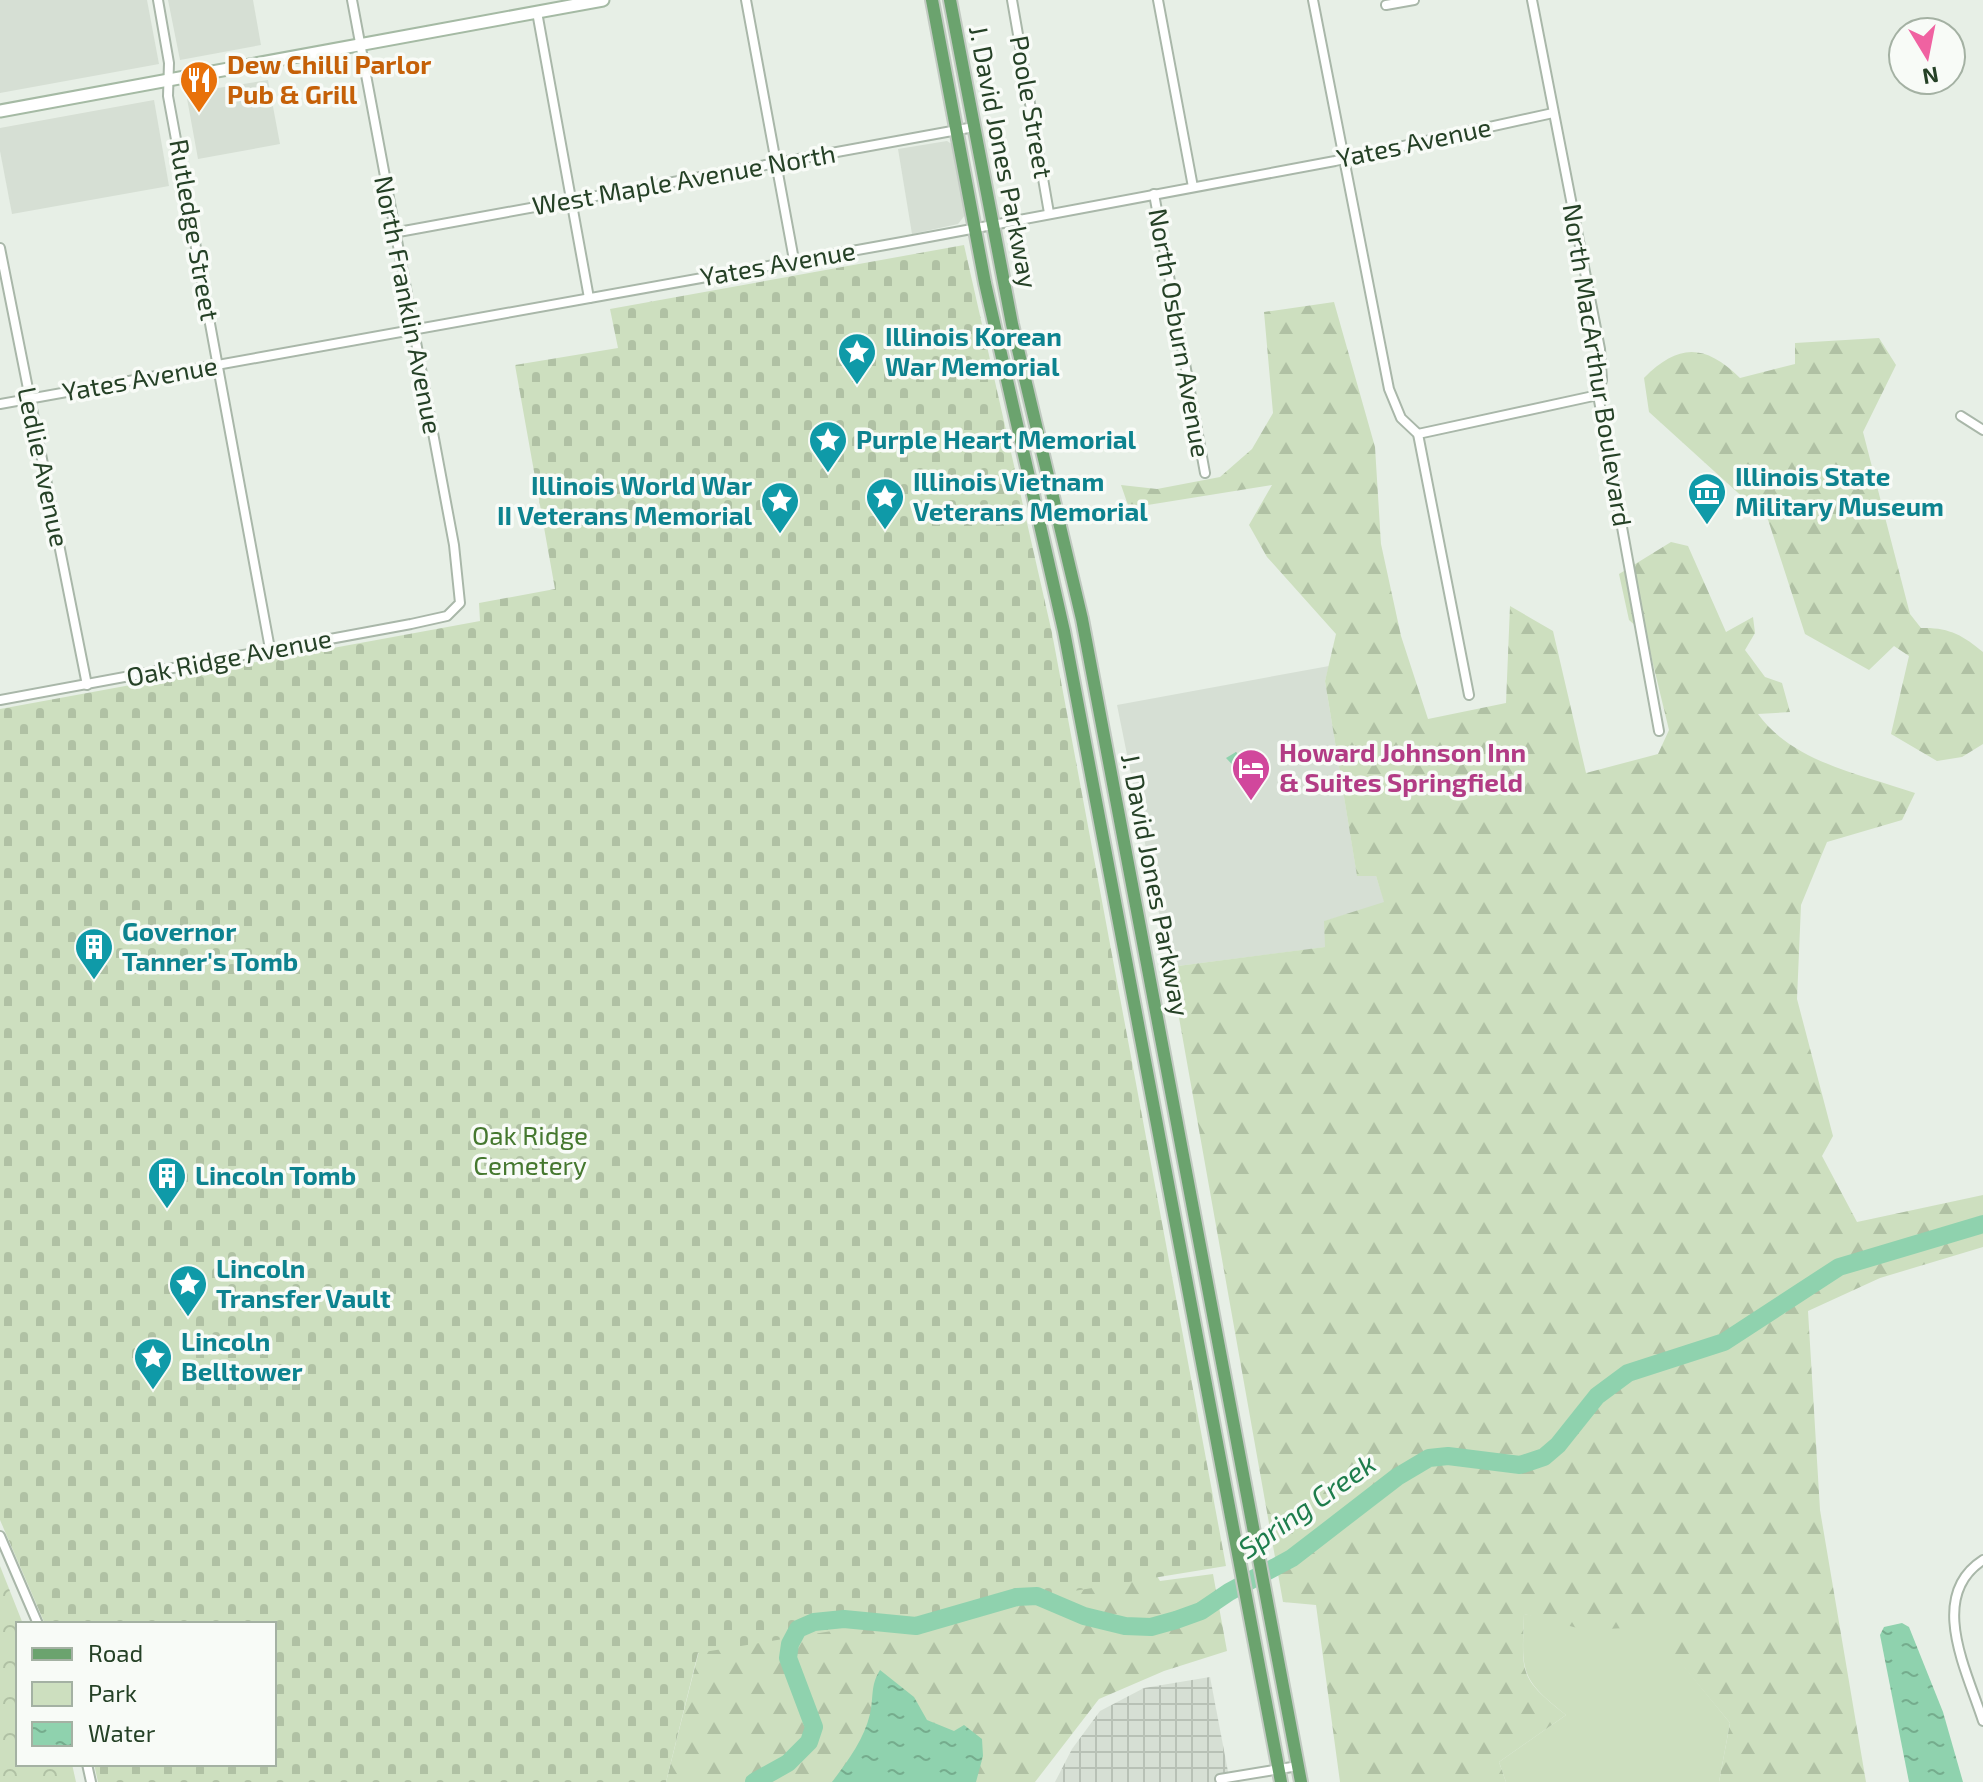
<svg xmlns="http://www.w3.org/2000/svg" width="1983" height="1782" font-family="'Exo 2',sans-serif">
<defs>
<pattern id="industrial-grid" width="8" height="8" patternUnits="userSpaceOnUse" patternTransform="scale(2)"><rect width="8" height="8" fill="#d6dfd4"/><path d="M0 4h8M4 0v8" fill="none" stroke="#b8c1b6"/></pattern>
<pattern id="forest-firs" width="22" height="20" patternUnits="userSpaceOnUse" patternTransform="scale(2)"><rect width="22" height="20" fill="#cddfbf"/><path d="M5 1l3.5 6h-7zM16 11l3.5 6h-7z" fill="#b0c1a4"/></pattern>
<pattern id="cemetery-stones" width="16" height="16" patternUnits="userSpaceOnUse" patternTransform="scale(2)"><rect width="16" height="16" fill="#cddfbf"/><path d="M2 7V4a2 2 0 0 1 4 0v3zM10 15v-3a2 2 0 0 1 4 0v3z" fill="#b0c1a4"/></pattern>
<pattern id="park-crowns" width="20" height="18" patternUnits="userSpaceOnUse" patternTransform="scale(2)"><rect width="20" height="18" fill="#cddfbf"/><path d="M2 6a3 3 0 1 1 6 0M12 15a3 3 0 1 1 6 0" fill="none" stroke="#b0c1a4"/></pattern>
<pattern id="water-ripples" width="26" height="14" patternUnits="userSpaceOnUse" patternTransform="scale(2)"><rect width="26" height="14" fill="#8fd2ae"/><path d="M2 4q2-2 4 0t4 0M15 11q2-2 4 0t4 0" fill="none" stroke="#75ac8d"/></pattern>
</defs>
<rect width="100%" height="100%" fill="#e7efe6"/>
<!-- built -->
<g fill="#d6dfd4">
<polygon points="0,0 147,0 159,64 0,93"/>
<polygon points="168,0 253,0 261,45 180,60"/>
<polygon points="268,80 280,144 198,159 186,93"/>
<polygon points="154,100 169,186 12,214 0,151 0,128"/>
<polygon points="947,141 953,145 965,215 958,224 912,234 898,149"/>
<polygon points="1329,666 1325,681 1357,875 1376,876 1385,903 1325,921 1326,947 1170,967 1117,705"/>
</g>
<!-- industrial -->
<polygon fill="url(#industrial-grid)" points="1210,1677 1230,1782 1055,1782 1072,1749 1100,1711 1144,1688"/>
<!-- green -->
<path fill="#cddfbf" d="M1674,1583L1670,1649L1730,1723L1719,1782H1506L1499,1762L1566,1715C1519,1678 1522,1672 1524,1614L1535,1616Z"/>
<!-- forest -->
<g fill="url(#forest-firs)">
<path d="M1334,302L1375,447L1381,544L1401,636L1428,719L1506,703L1510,606L1553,631L1586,773L1658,754L1669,730L1646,635L1629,620L1619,574L1671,542L1688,546L1726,632L1753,617L1755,633L1745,650L1765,677L1782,683L1790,712L1758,714C1792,762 1863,775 1915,793L1902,820L1827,842L1801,905L1797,999L1833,1136L1822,1156L1857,1222L1983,1195V1247L1880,1278L1808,1311L1820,1510L1866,1782H1719L1730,1723L1669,1649L1673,1584L1646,1627L1585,1630L1524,1614C1522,1674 1518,1677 1566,1715L1499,1762L1506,1782H1340L1316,1605L1283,1602L1170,967L1325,947L1324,921L1384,902L1376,876H1357L1325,681L1336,634L1267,557L1249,525L1272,485L1129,508L1121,485L1157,489L1220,477L1252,449L1273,413L1264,312Z"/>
<path d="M1879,338L1896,365L1863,432L1910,614L1921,628C1948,627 1963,635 1983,652V744L1962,757L1937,761L1891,734L1909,656L1894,646L1869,670L1805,634L1762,501H1747L1649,412L1644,378C1678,344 1704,343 1740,378L1795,364V343Z"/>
<polygon points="1141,1550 1160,1581 1213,1574 1227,1651 1164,1671 1099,1699 1035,1782 666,1782 707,1619"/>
</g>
<!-- cemetery -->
<polygon fill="url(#cemetery-stones)" points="964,245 1052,633 1226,1566 698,1653 666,1782 98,1782 94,1764 274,1764 274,1624 45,1624 0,1520 0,709 480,621 479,603 555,589 515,365 618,348 610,309"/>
<!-- park -->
<polygon fill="url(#park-crowns)" points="0,1566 23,1624 18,1624 18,1764 72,1764 76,1782 0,1782"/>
<!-- water -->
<g fill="url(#water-ripples)">
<polygon points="1236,752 1249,768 1242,775 1226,758"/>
<polygon points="1902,1623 1909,1627 1943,1712 1963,1782 1909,1782 1880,1635 1884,1627"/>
<path d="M880,1670L914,1697L927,1720L954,1731L964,1725L982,1739L983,1756L976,1782H832C848,1761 864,1739 870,1714C874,1697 870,1686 880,1670Z"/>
</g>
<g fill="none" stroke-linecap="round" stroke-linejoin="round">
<!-- river -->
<polyline stroke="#8fd2ae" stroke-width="18" points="754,1782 788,1763 809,1742 814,1727 788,1658 790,1644 798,1629 814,1622 844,1619 916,1626 1017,1597 1037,1596 1084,1616 1125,1626 1151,1627 1176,1620 1201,1611 1229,1592 1292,1558 1397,1477 1429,1458 1448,1456 1520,1465 1544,1457 1558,1445 1597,1396 1628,1373 1724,1342 1839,1267 1983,1224"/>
<!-- minor casing -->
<g stroke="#a9b7a9" stroke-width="12">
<g id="minor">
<polyline points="158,0 169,63 168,96 270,649"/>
<polyline points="746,0 794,260"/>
<polyline points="1012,0 1049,213"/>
<polyline points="1158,0 1193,187"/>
<polyline points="1313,0 1389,389 1401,418 1418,434 1469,695"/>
<polyline points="1532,0 1600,349 1602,380 1598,395 1659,731"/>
<polyline points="1386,5 1414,0"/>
<polyline points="537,12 589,298"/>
<polyline points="1154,194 1205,473"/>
<polyline points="393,233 974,127"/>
<polyline points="0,248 87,685"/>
<polyline points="0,404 902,242 1335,161 1553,113"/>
<polyline points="1961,416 1983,430"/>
<polyline points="1418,434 1598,395"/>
<polyline points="0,700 411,624 447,616 460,603 454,545 352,0"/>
<polyline points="0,1536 38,1624"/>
<path d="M1983,1560C1927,1596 1967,1671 1983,1721"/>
<polyline points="87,1764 91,1782"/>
<polyline points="1220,1779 1298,1766"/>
</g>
</g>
<!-- secondary casing -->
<g stroke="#a5baa4" stroke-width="15">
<polyline id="secondary" points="0,111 603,0"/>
</g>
<!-- primary casing -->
<g stroke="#c2cac2" stroke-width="16">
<g id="primary">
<polyline points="932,0 985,283 1064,631 1281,1782"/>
<polyline points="950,0 1012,324 1082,619 1301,1782"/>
</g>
</g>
<!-- minor -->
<use href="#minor" stroke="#fff" stroke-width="8"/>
<!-- secondary -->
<use href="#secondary" stroke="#fff" stroke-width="11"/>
<!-- primary -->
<use href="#primary" stroke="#6ba36e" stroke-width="12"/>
</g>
<!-- icons -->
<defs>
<g id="restaurant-pin" transform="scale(2)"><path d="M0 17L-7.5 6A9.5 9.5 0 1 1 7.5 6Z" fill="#e8710a" stroke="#f8fbf7"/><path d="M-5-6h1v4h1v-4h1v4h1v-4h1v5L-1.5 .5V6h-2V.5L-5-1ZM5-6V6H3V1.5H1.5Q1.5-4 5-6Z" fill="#fff"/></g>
<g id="sight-pin" transform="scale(2)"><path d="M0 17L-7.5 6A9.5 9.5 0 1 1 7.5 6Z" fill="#0f9aa8" stroke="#f8fbf7"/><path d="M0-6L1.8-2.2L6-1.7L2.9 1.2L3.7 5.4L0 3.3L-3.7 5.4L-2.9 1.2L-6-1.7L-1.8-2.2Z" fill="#fff"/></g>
<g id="museum-pin" transform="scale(2)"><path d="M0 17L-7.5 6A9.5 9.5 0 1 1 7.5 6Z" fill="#0f9aa8" stroke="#f8fbf7"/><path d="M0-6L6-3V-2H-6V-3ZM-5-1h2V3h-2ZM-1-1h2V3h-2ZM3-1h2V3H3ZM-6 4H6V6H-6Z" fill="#fff"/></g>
<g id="hotel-pin" transform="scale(2)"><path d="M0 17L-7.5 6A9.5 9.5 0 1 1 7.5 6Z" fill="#d1479c" stroke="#f8fbf7"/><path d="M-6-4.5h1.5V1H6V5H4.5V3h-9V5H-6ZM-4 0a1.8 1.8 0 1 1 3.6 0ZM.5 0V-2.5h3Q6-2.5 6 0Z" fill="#fff"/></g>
<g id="building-pin" transform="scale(2)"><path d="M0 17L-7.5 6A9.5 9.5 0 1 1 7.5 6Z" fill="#0f9aa8" stroke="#f8fbf7"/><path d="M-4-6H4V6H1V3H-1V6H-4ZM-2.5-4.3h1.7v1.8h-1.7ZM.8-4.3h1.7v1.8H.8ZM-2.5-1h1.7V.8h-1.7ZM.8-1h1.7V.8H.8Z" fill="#fff"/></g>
</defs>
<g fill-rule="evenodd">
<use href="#restaurant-pin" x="199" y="80"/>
<use href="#sight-pin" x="857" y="352"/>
<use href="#sight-pin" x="828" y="440"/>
<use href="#museum-pin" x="1707" y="492"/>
<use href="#sight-pin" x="885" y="497"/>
<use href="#sight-pin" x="780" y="501"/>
<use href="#hotel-pin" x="1251" y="768"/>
<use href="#building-pin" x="94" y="947"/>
<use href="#building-pin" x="167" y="1176"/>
<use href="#sight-pin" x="188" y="1284"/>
<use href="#sight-pin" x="153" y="1357"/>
</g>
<g text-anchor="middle" stroke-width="7" stroke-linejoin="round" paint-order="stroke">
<!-- food labels -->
<g font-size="26" font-weight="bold" fill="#c56008" stroke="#f8fbf7" text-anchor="start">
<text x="227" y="74">Dew Chilli Parlor<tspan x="227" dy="30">Pub &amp; Grill</tspan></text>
</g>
<!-- street labels -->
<g font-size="26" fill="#254126" stroke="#f8fbf7">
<text transform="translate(1031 107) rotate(80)" y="9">Poole Street</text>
<text transform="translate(1414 143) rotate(-12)" y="9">Yates Avenue</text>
<text transform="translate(1003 157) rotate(79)" y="9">J. David Jones Parkway</text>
<text transform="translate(684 180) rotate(-10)" y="9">West Maple Avenue North</text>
<text transform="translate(194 230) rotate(80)" y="9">Rutledge Street</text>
<text transform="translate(778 264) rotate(-10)" y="9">Yates Avenue</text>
<text transform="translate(408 305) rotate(79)" y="9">North Franklin Avenue</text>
<text transform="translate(1179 333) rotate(80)" y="9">North Osburn Avenue</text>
<text transform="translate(1597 365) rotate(81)" y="9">North MacArthur Boulevard</text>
<text transform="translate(140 379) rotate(-10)" y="9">Yates Avenue</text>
<text transform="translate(43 467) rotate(78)" y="9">Ledlie Avenue</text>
<text transform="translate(229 658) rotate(-11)" y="9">Oak Ridge Avenue</text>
<text transform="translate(1155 885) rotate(79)" y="9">J. David Jones Parkway</text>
</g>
<!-- culture labels -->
<g font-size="26" font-weight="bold" fill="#0d838f" stroke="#f8fbf7" text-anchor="start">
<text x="885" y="346">Illinois Korean<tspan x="885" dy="30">War Memorial</tspan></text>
<text x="856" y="449">Purple Heart Memorial</text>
<text x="1735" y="486">Illinois State<tspan x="1735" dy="30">Military Museum</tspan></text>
<text x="913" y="491">Illinois Vietnam<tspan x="913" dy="30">Veterans Memorial</tspan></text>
<text x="752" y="495" text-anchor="end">Illinois World War<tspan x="752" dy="30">II Veterans Memorial</tspan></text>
<text x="122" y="941">Governor<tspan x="122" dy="30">Tanner's Tomb</tspan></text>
<text x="195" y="1185">Lincoln Tomb</text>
<text x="216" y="1278">Lincoln<tspan x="216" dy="30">Transfer Vault</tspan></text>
<text x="181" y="1351">Lincoln<tspan x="181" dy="30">Belltower</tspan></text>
</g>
<!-- hotel labels -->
<g font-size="26" font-weight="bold" fill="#b23c85" stroke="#f8fbf7" text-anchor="start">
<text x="1279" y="762">Howard Johnson Inn<tspan x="1279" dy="30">&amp; Suites Springfield</tspan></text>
</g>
<!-- park labels -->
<g font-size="26" fill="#45782f" stroke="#f8fbf7">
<text x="530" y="1145">Oak Ridge<tspan x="530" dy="30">Cemetery</tspan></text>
</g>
<!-- water labels -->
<g font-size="28" font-style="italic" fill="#1e7d4c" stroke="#f8fbf7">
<text transform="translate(1307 1506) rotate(-35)" y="10">Spring Creek</text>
</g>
</g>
<!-- legend -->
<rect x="16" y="1622" width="260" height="144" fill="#f8fbf7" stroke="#a4b1a3" stroke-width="2"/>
<rect x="32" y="1648" width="40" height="12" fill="#6ba36e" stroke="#a4b1a3" stroke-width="2"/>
<text x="88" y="1662" font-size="24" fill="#254126">Road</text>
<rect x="32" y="1682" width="40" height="24" fill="#cddfbf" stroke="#a4b1a3" stroke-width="2"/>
<text x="88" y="1702" font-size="24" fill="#254126">Park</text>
<rect x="32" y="1722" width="40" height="24" fill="url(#water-ripples)" stroke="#a4b1a3" stroke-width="2"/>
<text x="88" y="1742" font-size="24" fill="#254126">Water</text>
<!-- north arrow -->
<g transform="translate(1927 56) rotate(170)"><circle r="38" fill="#f8fbf7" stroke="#a4b1a3" stroke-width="2"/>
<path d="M0-6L14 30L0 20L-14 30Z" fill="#f062a1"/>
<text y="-12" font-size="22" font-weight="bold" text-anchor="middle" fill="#254126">N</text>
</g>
</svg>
